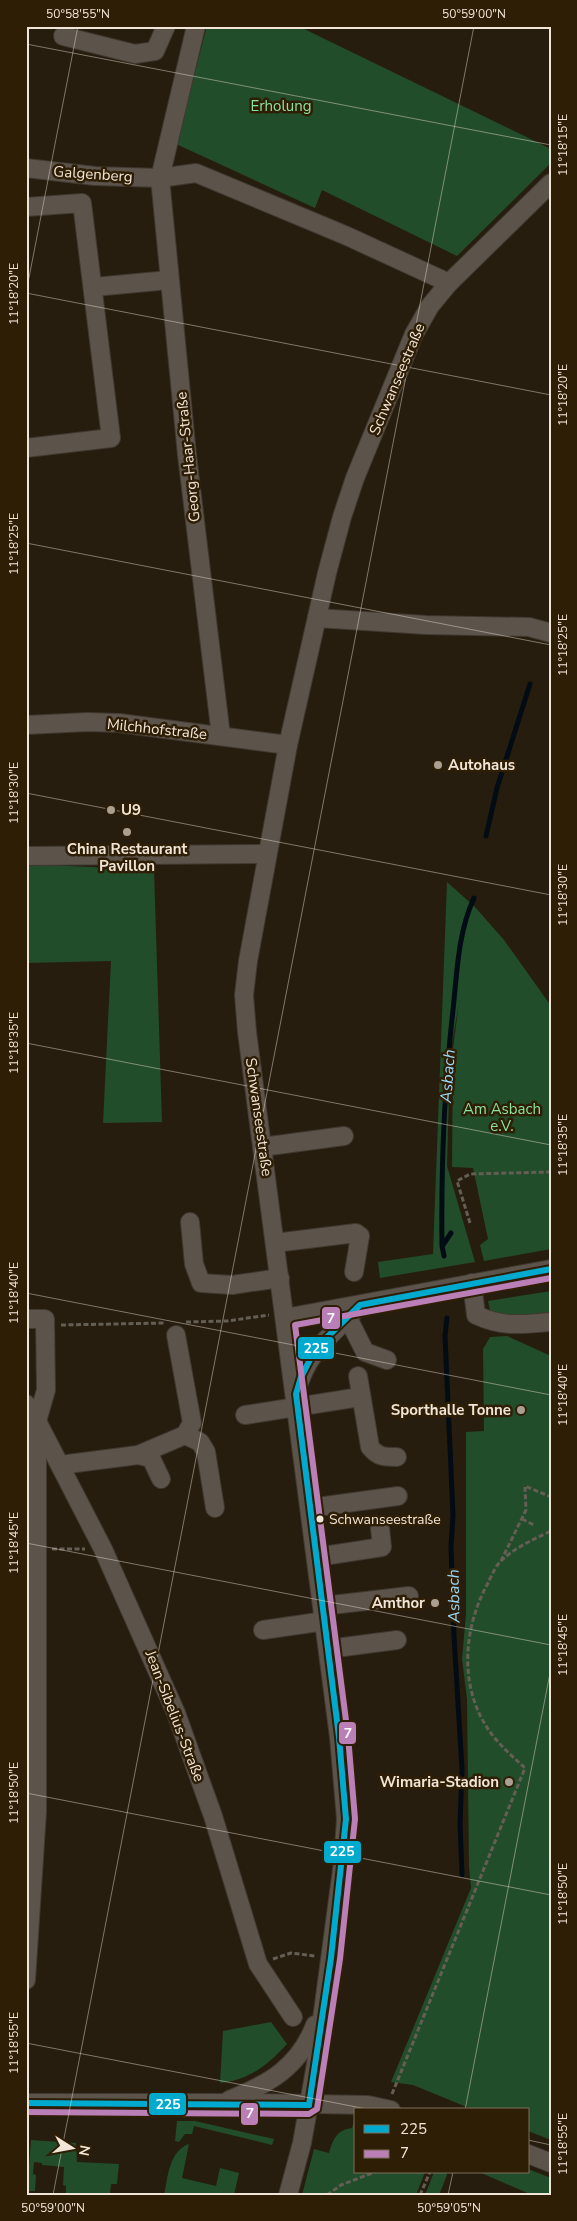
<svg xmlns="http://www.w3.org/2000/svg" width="577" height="2221" font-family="'Nunito Sans',sans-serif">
<rect width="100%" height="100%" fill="#261d0f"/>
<!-- green -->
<g fill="#224d2a">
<polygon points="207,26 298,26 551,149 551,163 457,256 322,190 315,208 176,144"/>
<polygon points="26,864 154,870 162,1122 103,1123 111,961 26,963"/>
<polygon points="447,882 475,907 504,940 551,1006 551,1249 484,1261 480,1245 488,1239 473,1168 452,1167 453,1048 459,1003 450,1055 447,1166 475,1262 380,1278 378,1262 433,1254"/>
<polygon points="551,1291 551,1313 500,1317 491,1315 488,1301"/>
<polygon points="507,1336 551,1356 551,2140 528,2131 528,2110 474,2110 413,2085 391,2082 471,1888 469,1866 467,1699 462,1659 466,1614 466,1432 484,1431 483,1349 490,1337"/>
<path d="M271,2022L287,2044C268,2065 249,2080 220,2083L223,2031Z"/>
<path d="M355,2118L356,2172H425L416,2195H302L314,2149L329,2153C333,2139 337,2130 352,2128Z"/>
<polygon points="177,2121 195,2121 274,2139 272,2145 194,2126 192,2134 185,2134 179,2142 175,2141"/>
<polygon points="31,2140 76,2143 77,2162 119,2164 117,2184 111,2184 110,2194 115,2195 58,2195 66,2194 66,2186 63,2185 64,2167 42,2165 42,2163 34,2162 33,2174 36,2175 35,2191 27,2191"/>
<path d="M189,2144L182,2178L216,2186L220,2168L239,2173L234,2195H164C168,2177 169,2151 189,2144Z"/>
<polygon points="528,2169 551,2178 551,2195 532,2195 479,2172 528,2172"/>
<polygon points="434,2172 446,2172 447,2175 439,2195 425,2195"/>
</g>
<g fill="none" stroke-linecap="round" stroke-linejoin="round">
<!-- stream -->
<g stroke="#030c15" stroke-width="5">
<polyline points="486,836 497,788 530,684"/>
<polyline points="443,1245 451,1233"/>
<path d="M444,1256L442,1246C441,1166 444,1089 453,1010C457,973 458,932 474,898"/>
<polyline points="447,1318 445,1336 453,1515 451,1546 454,1636 462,1769 460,1824 462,1875"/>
</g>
<!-- minor casing -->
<g stroke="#413930" stroke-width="20">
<g id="minor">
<polyline points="196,26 160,178 187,455 221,736"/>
<polyline points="63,36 135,54 155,51 166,26"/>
<polyline points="26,168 95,176 160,178 196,173 347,236 449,283"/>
<polyline points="26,207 82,203 111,438 26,448"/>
<polyline points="94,287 169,280"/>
<polyline points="317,618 426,625 529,627 551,633"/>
<polyline points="26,725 88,722 119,723 288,745"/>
<polyline points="26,856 267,854"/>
<polyline points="262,1147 344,1136"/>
<polyline points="190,1222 194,1264 201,1283 232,1285 280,1278"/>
<polyline points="275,1243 356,1233 360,1236 354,1272"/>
<path d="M472,1283L476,1315C504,1328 522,1324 551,1322"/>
<polyline points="285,1318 551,1269"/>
<polyline points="348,1318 365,1352 387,1360"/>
<polyline points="26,1319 45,1319 46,1390 37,1421 37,1812 26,1980"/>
<path d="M358,1376L370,1447C378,1457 384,1457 397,1457"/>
<path d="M297,1390C308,1349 334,1334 360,1305"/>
<polyline points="26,1404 37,1421 103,1549 176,1713 213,1816 258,1964 293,2017"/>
<polyline points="245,1415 360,1397"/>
<polyline points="185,1435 200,1442 206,1452 215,1508"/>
<polyline points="138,1455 185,1435 192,1423 176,1335"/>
<polyline points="60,1465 138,1455 151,1458 161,1479"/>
<polyline points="310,1508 398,1496"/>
<polyline points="317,1557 382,1547 380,1528"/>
<polyline points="323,1606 409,1596"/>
<polyline points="263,1630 325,1621"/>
<polyline points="328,1649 397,1640"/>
<path d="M229,2100C269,2084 299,2067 315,2025"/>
<polyline points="26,2103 252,2103 368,2105 391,2110"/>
<polyline points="528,2154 551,2163"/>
<polyline points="288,2195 302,2143 316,2064 343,1862 346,1819 339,1737 247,1032 244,995 248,961 288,745 327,573 342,517 355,478 414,334 430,306 449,283 551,183"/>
</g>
</g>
<!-- path -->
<g stroke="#655e55" stroke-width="3" stroke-dasharray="5 2.5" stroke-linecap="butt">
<polyline points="470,1223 457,1181 470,1174 551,1172"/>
<polyline points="186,1322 227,1321 269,1315"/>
<polyline points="61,1325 164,1323"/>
<polyline points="522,1519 534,1525"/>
<polyline points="52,1549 85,1549"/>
<polyline points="501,1561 526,1510 525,1486 551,1497"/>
<polyline points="273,1959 291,1953 315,1956"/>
<path d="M392,2094L525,1768C512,1756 498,1744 488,1729C459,1686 463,1628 488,1583C491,1577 494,1569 499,1563C512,1549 534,1539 551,1531"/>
<polyline points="327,2195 341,2185 375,2172"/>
<polyline points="420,2195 430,2172"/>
</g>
<!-- minor -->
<use href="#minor" stroke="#5c544b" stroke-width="18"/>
<!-- bus-1 casing -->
<g stroke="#2f1e06" stroke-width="10">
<g id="bus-1">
<polyline points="26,2103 309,2105"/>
<polyline points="309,2105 331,1958 346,1819 339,1737 296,1394 301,1377 316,1348 360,1305 551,1269"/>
</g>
</g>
<!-- bus-2 casing -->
<g stroke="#2f1e06" stroke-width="10">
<polyline id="bus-2" points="26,2112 309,2114 317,2109 340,1959 355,1819 348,1736 295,1325 551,1278"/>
</g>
<!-- bus-1 -->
<use href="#bus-1" stroke="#00a9ce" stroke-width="6"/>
<!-- bus-2 -->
<use href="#bus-2" stroke="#b97fb6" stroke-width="6"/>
</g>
<!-- ticks -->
<path fill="none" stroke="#f1e5d7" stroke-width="1" stroke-opacity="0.45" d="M26,44L551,145M26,293L551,395M26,293L78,26M26,543L551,645M26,793L551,895M26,1043L551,1145M26,1293L551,1395M26,1543L551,1645M26,1793L551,1895M26,2043L372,2110M465,2110L551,1668M528,2140L551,2145M53,2195L474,26M448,2195L453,2172"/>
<!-- markers -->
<g fill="#aa9f91" stroke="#2f1e06" stroke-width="2">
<circle cx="438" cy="765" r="5"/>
<circle cx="111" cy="810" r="5"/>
<circle cx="127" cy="832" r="5"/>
<circle cx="521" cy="1410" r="5"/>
<circle cx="435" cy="1603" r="5"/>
<circle cx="509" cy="1782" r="5"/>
</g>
<circle fill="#f1e5d7" stroke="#2f1e06" stroke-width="2" cx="320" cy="1519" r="4.5"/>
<g text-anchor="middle" stroke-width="5" stroke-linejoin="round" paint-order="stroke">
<!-- bus labels -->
<g font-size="14" fill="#f1e5d7" stroke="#2f1e06" text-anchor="start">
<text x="329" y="1524">Schwanseestraße</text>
</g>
<!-- park labels -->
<g font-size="15" fill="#8ae39c" stroke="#2f1e06">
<text x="281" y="111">Erholung</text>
<text x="502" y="1114">Am Asbach<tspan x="502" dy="17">e.V.</tspan></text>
</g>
<!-- street labels -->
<g font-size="15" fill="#f1e5d7" stroke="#2f1e06">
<text transform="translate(93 174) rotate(4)" y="5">Galgenberg</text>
<text transform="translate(397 379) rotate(-67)" y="5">Schwanseestraße</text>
<text transform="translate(188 457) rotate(-96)" y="5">Georg-Haar-Straße</text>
<text transform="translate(157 729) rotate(6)" y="5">Milchhofstraße</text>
<text transform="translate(259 1117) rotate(82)" y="5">Schwanseestraße</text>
<text transform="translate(175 1716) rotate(69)" y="5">Jean-Sibelius-Straße</text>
</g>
<!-- poi labels -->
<g font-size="15" font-weight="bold" fill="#f1e5d7" stroke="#2f1e06" text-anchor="end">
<text x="448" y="770" text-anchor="start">Autohaus</text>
<text x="121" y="815" text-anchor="start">U9</text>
<text x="127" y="854" text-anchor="middle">China Restaurant<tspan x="127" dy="17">Pavillon</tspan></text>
<text x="511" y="1415">Sporthalle Tonne</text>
<text x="425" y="1608">Amthor</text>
<text x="499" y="1787">Wimaria-Stadion</text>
</g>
<!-- water labels -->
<g font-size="16" font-style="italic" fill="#9ad8fa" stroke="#2f1e06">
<text transform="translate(447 1076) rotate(-86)" y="6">Asbach</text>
<text transform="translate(453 1596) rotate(-91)" y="6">Asbach</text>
</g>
</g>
<g stroke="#2f1e06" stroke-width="2">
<rect x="321" y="1306" width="20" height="24" rx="5" fill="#b97fb6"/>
<rect x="297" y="1336" width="38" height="24" rx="5" fill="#00a9ce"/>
<rect x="338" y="1721" width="19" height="24" rx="5" fill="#b97fb6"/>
<rect x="323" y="1840" width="39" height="24" rx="5" fill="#00a9ce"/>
<rect x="148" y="2092" width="39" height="24" rx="5" fill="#00a9ce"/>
<rect x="240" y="2102" width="19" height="24" rx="5" fill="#b97fb6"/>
</g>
<g font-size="14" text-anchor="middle" font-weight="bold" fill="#fff">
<text x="331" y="1323">7</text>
<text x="316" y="1353">225</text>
<text x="348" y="1738">7</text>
<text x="342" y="1856">225</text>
<text x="168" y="2109">225</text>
<text x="250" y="2118">7</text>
</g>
<!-- border -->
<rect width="577" height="2221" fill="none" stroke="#2f1e06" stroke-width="55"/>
<!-- legend -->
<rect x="354" y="2108" width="175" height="65" fill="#2f1e06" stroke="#7d6e5a"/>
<rect x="364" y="2125" width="25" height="8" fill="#00a9ce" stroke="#7d6e5a"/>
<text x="400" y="2134" font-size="15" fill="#f1e5d7">225</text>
<rect x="364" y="2150" width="25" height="8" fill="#b97fb6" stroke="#7d6e5a"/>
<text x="400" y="2158" font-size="15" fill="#f1e5d7">7</text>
<!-- north arrow -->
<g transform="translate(72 2148) rotate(101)" stroke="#2f1e06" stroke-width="4" paint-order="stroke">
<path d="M0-4L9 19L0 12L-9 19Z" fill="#f1e5d7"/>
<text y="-8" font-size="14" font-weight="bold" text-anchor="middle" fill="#f1e5d7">N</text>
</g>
<rect x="28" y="28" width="522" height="2166" fill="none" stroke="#f1e5d7" stroke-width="2"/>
<g font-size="12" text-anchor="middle" fill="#f1e5d7">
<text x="78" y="18">50°58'55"N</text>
<text x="474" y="18">50°59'00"N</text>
<text transform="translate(563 145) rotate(-90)" y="4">11°18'15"E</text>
<text transform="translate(14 294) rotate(-90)" y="4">11°18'20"E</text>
<text transform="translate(563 395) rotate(-90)" y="4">11°18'20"E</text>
<text transform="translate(14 544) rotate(-90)" y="4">11°18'25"E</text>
<text transform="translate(563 645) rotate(-90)" y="4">11°18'25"E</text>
<text transform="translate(14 793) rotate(-90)" y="4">11°18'30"E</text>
<text transform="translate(563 895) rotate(-90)" y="4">11°18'30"E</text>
<text transform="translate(14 1043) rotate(-90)" y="4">11°18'35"E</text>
<text transform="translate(563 1145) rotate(-90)" y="4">11°18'35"E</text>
<text transform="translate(14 1293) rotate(-90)" y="4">11°18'40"E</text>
<text transform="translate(563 1395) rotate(-90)" y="4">11°18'40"E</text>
<text transform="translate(14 1543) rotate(-90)" y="4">11°18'45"E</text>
<text transform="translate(563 1645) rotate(-90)" y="4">11°18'45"E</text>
<text transform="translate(14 1793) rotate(-90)" y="4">11°18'50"E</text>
<text transform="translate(563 1894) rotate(-90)" y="4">11°18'50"E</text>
<text transform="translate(14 2043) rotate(-90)" y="4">11°18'55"E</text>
<text transform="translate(563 2144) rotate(-90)" y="4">11°18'55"E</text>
<text x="53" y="2212">50°59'00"N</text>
<text x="449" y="2212">50°59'05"N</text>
</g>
</svg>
